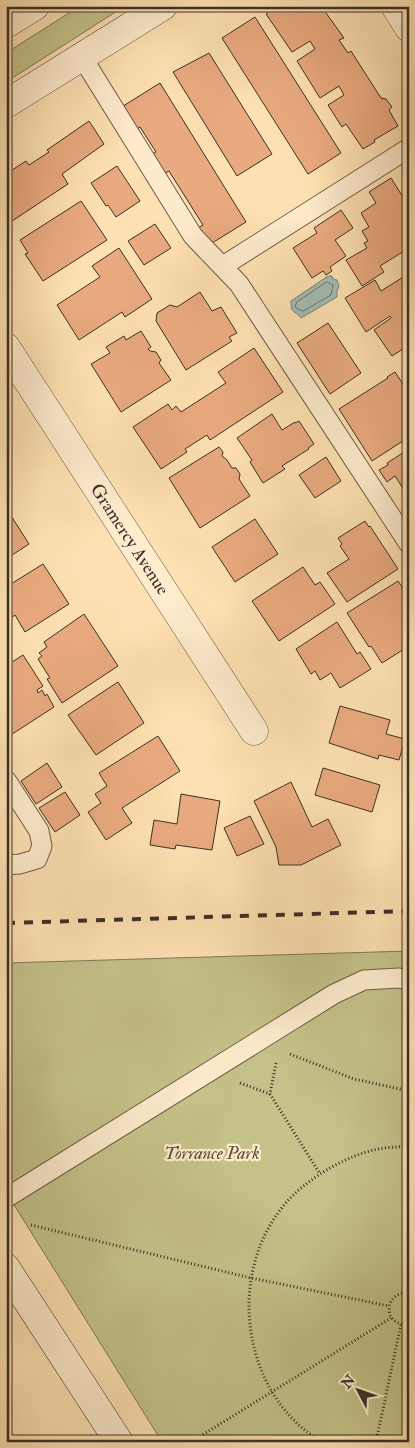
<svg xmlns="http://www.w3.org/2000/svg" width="415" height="1448" font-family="'IM FELL Double Pica',serif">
<rect width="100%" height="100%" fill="#fee1b2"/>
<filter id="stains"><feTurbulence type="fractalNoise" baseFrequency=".004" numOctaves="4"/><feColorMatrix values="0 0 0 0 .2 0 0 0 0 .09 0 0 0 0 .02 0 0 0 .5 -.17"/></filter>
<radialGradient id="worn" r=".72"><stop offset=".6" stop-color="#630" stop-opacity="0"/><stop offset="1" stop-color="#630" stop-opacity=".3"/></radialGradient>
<!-- green -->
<g fill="#c4c289" stroke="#807958">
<polygon points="80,6 125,6 6,82 6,53"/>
<polygon points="409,951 409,1442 162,1442 6,1192 6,963"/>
</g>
<!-- water -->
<path fill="#a2bcb4" stroke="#79847c" d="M328,276H332L333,279L337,280L339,286L337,291V297L301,318C294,309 291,315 291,301Z"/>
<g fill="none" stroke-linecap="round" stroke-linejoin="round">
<!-- shore -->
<polygon stroke="#6e766e" stroke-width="1" points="327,282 333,285 331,295 303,311 297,309 295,306 297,302"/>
</g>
<!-- building -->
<g fill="#eaaa7f" stroke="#3b3028">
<polygon points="278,6 287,6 288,8 291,6 321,6 344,38 339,40 348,53 351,51 381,98 386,99 392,107 389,110 398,126 374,140 375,142 363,149 346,124 342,127 328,105 344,95 339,86 320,98 297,61 315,49 310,41 292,52 266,14"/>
<polygon points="255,17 341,153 308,174 222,38"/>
<polygon points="209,53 272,154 237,176 173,72"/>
<polygon points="160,83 246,222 209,245 198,228 203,225 169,171 164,174 152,154 156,152 140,127 134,131 120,108"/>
<polygon points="89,121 104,144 62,174 68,184 6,225 6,174 26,161 29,165 49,152 47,150"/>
<polygon points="117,166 140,201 116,217 108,205 106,206 91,183"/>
<polygon points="391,178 409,207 409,248 380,266 384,272 362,286 346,260 367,248 364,243 368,241 362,231 369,227 361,213 376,203 369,192"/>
<polygon points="81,201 107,240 43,281 25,254 28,253 20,240"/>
<polygon points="341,210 353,228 335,240 346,256 330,267 332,271 326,275 323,271 312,278 293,248 317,233 314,228"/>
<polygon points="155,224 171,248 144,265 128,241"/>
<polygon points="119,248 152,299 125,317 122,312 79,340 57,305 100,277 92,266"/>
<polygon points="405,276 409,281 409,345 392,356 374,330 391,318 390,316 366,332 345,298 375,280 381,291"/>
<polygon points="200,292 212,311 221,307 237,333 229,337 232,341 186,370 156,321 157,313 170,305 177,307"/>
<polygon points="328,323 361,373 330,394 297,343"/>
<polygon points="141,331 151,347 148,349 150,351 156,352 161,360 159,363 171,380 121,412 91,364 110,353 106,347 124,336 126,340"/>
<polygon points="254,348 283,392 210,440 207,435 185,449 187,452 161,469 133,427 168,404 172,410 176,406 181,412 226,383 218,372"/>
<polygon points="395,372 409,393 409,437 372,461 339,409 388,378 387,377"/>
<polygon points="272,414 282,430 295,422 295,423 299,421 314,444 308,448 309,449 282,466 285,469 263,483 250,462 252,460 237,438"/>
<polygon points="219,447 223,452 222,456 227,460 232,468 236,468 240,474 239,479 250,496 200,528 169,478"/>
<polygon points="409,449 409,498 395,476 387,482 379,470 388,465 387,463"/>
<polygon points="326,457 341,481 315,498 299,475"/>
<polygon points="8,511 29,544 6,559 6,512"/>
<polygon points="255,519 278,554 235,582 212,547"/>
<polygon points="365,521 369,527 370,526 398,569 347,602 327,573 349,559 340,546 342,544 338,538"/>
<polygon points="43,564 69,604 25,632 15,615 10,619 6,612 6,587"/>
<polygon points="303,567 315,585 320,582 335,604 279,641 252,601"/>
<polygon points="398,581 409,597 409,646 382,663 371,646 369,647 347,613"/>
<polygon points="84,614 118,666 62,703 47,679 50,678 38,659 42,656 39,653 47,647 44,642"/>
<polygon points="337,622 357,654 360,652 371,669 340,688 331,673 320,680 315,671 311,674 296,649"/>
<polygon points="23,655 43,686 37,690 38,693 42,690 45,696 47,694 54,707 6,738 6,666"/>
<polygon points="118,682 144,723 96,755 68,715"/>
<polygon points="340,706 390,720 386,734 405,739 399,760 379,755 378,759 329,743"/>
<polygon points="158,736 180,771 122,808 132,823 106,840 88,812 101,803 95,794 107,786 99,773"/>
<polygon points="47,763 62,787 36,804 21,781"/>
<polygon points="323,768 380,785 372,812 315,795"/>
<polygon points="291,782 312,827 328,819 341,845 301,865 279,865 276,847 254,801"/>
<polygon points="65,792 80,815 55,832 39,808"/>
<polygon points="181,794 220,801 212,850 176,845 175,849 150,845 154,820 177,824"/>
<polygon points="250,816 264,844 237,856 224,828"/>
</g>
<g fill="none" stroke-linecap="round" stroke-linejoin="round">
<!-- service casing -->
<g stroke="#6c5c4a" stroke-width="21">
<g id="service">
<polyline points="82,57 193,236 239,284 409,544"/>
<polyline points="223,266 409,148"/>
<polyline points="6,780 39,831 42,846 37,859 20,864 6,865"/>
<polyline points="6,1198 334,994 364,980 399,978 409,980"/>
</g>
</g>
<!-- minor casing -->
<g stroke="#6c5c4a" stroke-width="29">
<g id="minor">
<polyline points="395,6 409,28"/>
<polyline points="6,347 254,731"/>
</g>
</g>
<!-- secondary casing -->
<g stroke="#3b3028" stroke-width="29">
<g id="secondary">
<polyline points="6,24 35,6"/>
<polyline points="6,104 163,6"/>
<polyline points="6,1268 119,1442"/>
</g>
</g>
<!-- path -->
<g stroke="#3b3028" stroke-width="3" stroke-dasharray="1 2.5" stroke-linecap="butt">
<polyline points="290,1054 354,1079 409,1091"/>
<polyline points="276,1063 270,1094 320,1174"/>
<polyline points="240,1083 270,1094"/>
<polyline points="31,1225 251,1278 389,1306"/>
<path d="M409,1293C383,1291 382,1327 409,1324"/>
<polyline points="191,1442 391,1318"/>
<path d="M322,1442C235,1391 223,1254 301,1188C323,1170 350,1155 378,1149C388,1147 399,1147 409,1146"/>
<polyline points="376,1442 401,1324"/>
</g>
<!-- service -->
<use href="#service" stroke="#feeccd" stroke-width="19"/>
<!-- minor -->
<use href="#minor" stroke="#feeccd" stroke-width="28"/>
<!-- secondary -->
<use href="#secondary" stroke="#feeccd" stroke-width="28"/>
<!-- rail -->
<polyline stroke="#3b3028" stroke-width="4" stroke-dasharray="9 9" stroke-linecap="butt" points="6,923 409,911"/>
</g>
<g text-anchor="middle" stroke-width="4.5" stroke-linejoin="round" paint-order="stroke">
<!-- street labels -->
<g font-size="18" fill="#3b3028" stroke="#feeccd">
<text transform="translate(130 539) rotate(57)" y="6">Gramercy Avenue</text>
</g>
<!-- park labels -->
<g font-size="18" font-style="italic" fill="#564d3b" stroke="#feeccd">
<text x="212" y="1159">Torrance Park</text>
</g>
</g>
<!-- margin -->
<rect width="415" height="1448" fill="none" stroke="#fee1b2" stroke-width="25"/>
<rect x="8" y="8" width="400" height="1433" fill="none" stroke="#3b3028" stroke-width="2.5"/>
<rect x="12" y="12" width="390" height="1423" fill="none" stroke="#3b3028"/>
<!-- north arrow -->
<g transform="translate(358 1390) rotate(311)" stroke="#feeccd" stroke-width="4" paint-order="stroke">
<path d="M0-4L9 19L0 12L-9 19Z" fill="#3b3028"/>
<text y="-8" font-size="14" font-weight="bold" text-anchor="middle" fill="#3b3028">N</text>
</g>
<rect width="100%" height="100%" filter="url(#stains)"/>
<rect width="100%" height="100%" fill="url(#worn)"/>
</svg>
